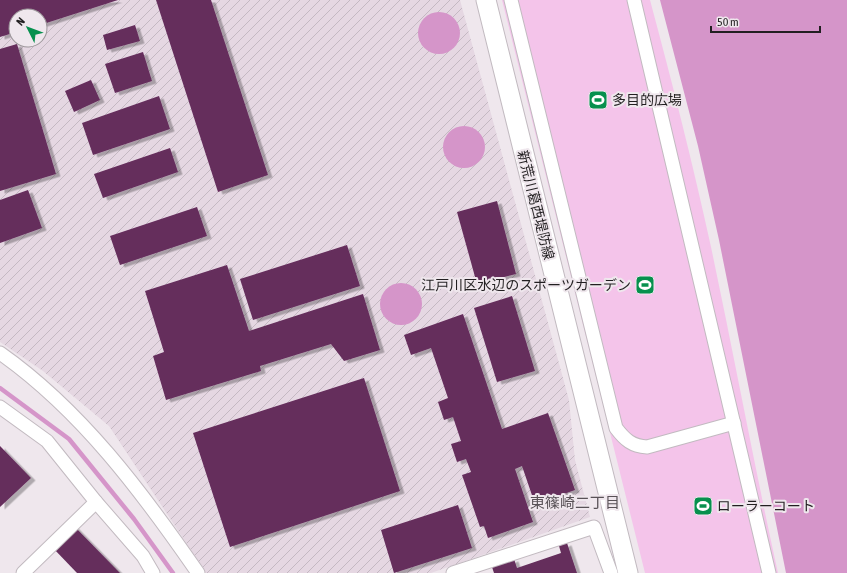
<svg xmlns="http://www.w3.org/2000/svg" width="847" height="573" font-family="'Asap Condensed','Noto Sans JP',sans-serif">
<defs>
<pattern id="industrial-furrows" width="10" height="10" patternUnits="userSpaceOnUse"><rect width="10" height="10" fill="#e5d7e2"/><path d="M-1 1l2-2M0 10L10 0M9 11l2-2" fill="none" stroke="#c4b8c2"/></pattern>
<filter id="shadow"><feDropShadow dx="4.5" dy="2.5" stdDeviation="0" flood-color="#0004"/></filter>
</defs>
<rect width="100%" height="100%" fill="#efe7ed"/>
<!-- industrial -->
<path fill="url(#industrial-furrows)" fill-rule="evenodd" d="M0,0H460L569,400L575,460L590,517L431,573H206L109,426L43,371L0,342ZM16,16H40V40H16Z"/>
<!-- grass -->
<path fill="#f4c4ea" d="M502,0H650C672,82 693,164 711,247C734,355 754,465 778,573H645Z"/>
<!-- water -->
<g fill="#d595c9">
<polygon points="660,0 847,0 847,573 786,573 719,240 698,146"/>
<circle cx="439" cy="33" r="21"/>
<circle cx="464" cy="147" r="21"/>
<circle cx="401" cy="304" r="21"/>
</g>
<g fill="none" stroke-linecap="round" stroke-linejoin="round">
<!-- stream -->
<polyline stroke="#d595c9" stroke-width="4.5" points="0,388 69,439 134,519 173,573"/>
</g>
<!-- building -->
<g fill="#652d5c" filter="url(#shadow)">
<polygon points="0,0 118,0 40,25 40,16 16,16 16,32 0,37"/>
<polygon points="156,0 211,0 268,175 218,192"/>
<polygon points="135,25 140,41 107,50 103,35"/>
<polygon points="17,44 56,174 0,191 0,49"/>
<polygon points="143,52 152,81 115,93 105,64"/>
<polygon points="91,80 100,100 74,112 65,91"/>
<polygon points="159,96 170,129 93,155 82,123"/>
<polygon points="170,148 178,172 103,198 94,174"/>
<polygon points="28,190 42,228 0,243 0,200"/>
<polygon points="497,201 516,274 477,284 457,212"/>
<polygon points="197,207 207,236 120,265 110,236"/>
<polygon points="347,245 360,286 253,320 240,279"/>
<polygon points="227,265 249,331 363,294 380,350 344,361 331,344 260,366 261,371 166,400 153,356 164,352 145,291"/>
<polygon points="512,296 535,371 497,382 474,308"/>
<polygon points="463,314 502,429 548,413 575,490 535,504 522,466 515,469 533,522 488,538 484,526 480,527 462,475 471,472 466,459 457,462 451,444 461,441 453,417 444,420 438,402 448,398 431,348 411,355 404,335"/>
<polygon points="364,378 400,491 230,547 193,433"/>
<polygon points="0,446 31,478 0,507"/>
<polygon points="458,505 472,548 394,573 381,530"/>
<polygon points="74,526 120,573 77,573 53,548"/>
<polygon points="567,543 577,573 494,573 492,567 514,559 517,568 561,553 559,546"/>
</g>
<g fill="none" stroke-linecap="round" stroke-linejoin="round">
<!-- street casing -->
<g stroke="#c2bac0" stroke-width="15">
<g id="street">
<path d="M511,0L616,428C625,440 632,446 647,447L734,423"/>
<polyline points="634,0 769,573"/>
<path d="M0,353C81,410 142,492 198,573"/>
<polyline points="0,407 47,441 96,502 143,556 153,573"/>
<polyline points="23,573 96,502"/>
<polyline points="453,573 594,527 611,573"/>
</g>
</g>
<!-- secondary casing -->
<g stroke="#c2bac0" stroke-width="21">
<polyline id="secondary" points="486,0 628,573"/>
</g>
<!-- street -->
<use href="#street" stroke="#fff" stroke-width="13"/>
<!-- secondary -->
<use href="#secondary" stroke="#fff" stroke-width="19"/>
</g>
<!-- icons -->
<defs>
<g id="stadium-square" transform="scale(1)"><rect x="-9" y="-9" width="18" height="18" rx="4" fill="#07904e" stroke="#efe7ed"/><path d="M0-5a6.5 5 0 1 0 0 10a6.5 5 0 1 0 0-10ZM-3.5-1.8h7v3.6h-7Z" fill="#fff"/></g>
</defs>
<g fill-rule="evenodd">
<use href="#stadium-square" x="598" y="100"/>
<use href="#stadium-square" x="645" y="285"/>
<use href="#stadium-square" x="703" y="506"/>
</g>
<g text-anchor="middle" stroke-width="4" stroke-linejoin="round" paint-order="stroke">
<!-- poi labels -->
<g font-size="14" fill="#221f21" stroke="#efe7ed" text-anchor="start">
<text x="612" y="105">多目的広場</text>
<text x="631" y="290" text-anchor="end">江戸川区水辺のスポーツガーデン</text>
<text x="717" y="511">ローラーコート</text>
</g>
<!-- street labels -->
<g font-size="14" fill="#221f21" stroke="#efe7ed">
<text transform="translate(536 205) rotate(76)" y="5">新荒川葛西堤防線</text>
</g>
<!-- neighbourhood labels -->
<g font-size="15" fill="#595257" stroke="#efe7ed">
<text x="575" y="508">東篠崎二丁目</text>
</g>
</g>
<!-- north arrow -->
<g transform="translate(28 28) rotate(312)"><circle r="19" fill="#efe7ed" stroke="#9d979b"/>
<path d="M0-3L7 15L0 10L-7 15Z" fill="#07904e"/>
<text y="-6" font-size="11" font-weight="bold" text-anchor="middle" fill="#221f21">N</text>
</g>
<!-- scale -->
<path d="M711 26v6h109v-6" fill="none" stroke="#221f21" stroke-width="2"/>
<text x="717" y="26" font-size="12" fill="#221f21" stroke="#efe7ed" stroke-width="3" paint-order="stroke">50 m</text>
</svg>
